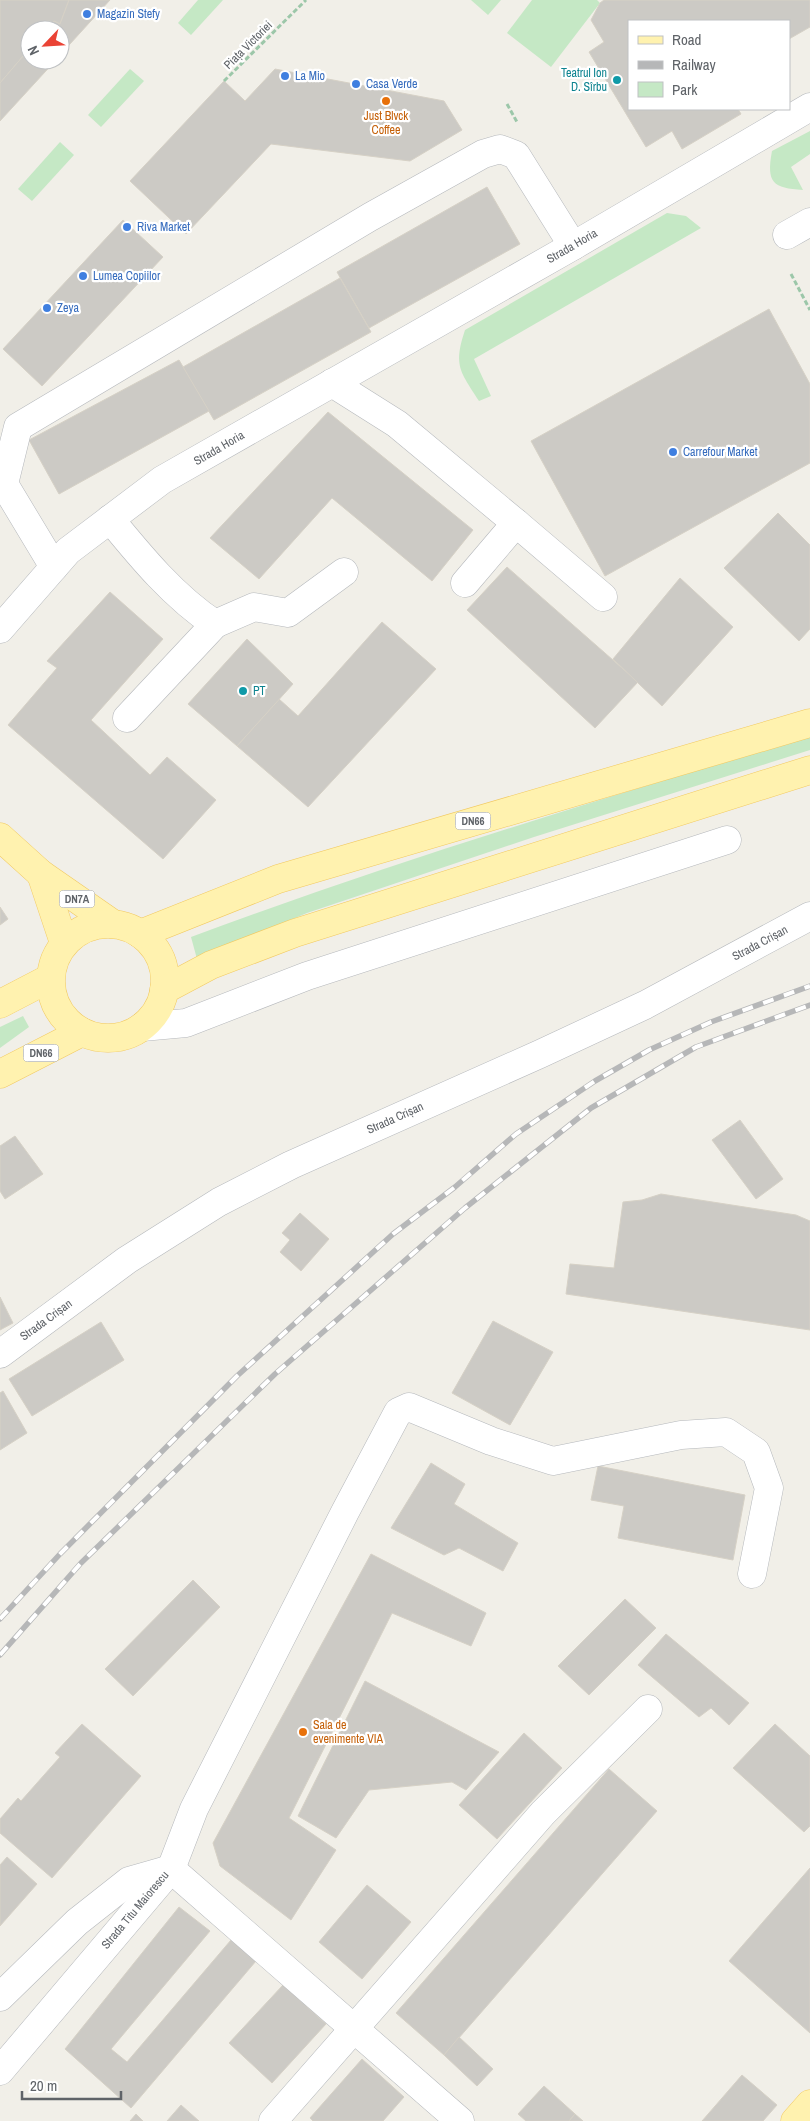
<svg xmlns="http://www.w3.org/2000/svg" width="810" height="2121" font-family="'Archivo Narrow',sans-serif">
<rect width="100%" height="100%" fill="#f1efe8"/>
<!-- green -->
<g fill="#c5e8c5">
<polygon points="198,0 223,0 191,35 178,23"/>
<polygon points="471,0 501,0 488,15"/>
<polygon points="532,0 597,0 600,3 551,67 507,33"/>
<polygon points="130,69 144,81 101,127 88,115"/>
<path d="M810,131V154L791,167L803,190C773,188 766,183 772,151Z"/>
<polygon points="60,142 74,155 32,201 18,189"/>
<path d="M667,213L686,216L701,228L474,359L491,396L479,401C460,371 453,366 465,330Z"/>
<path d="M810,736V750L534,837L307,913L197,959L191,937C394,861 602,799 810,736Z"/>
<polygon points="23,1016 29,1027 0,1048 0,1027"/>
</g>
<!-- building -->
<g fill="#cccac5" stroke="#d6d1c6">
<polygon points="0,0 69,0 60,24 54,21 46,30 30,30 30,48 0,83"/>
<polygon points="69,0 110,0 60,55 60,30 46,30 54,21 60,24"/>
<polygon points="604,0 810,0 810,27 789,39 789,21 629,21 629,109 738,109 741,114 682,149 672,131 646,147 589,52 604,42 591,20 600,3"/>
<polygon points="30,48 30,60 56,60 0,121 0,83"/>
<polygon points="275,69 444,101 462,130 410,161 271,144 186,234 130,181 224,81 245,101"/>
<polygon points="487,187 520,244 369,328 337,272"/>
<polygon points="123,220 163,257 42,386 3,349"/>
<polygon points="340,278 371,332 214,420 183,367"/>
<polygon points="769,309 810,384 810,463 605,576 531,441"/>
<polygon points="179,360 209,411 59,494 29,440"/>
<polygon points="328,412 473,530 432,581 332,498 259,579 210,538"/>
<polygon points="778,513 810,545 810,629 799,641 724,568"/>
<polygon points="507,567 638,682 595,728 467,610"/>
<polygon points="680,578 733,627 662,706 613,659"/>
<polygon points="110,592 163,639 91,720 150,775 167,757 216,800 163,859 8,725 57,668 47,661"/>
<polygon points="382,622 436,669 308,807 237,746 279,699 298,716"/>
<polygon points="247,639 293,684 237,746 188,704"/>
<polygon points="0,907 8,919 0,925"/>
<polygon points="740,1120 783,1179 756,1199 712,1140"/>
<polygon points="15,1136 43,1174 5,1199 0,1191 0,1146"/>
<polygon points="661,1194 796,1215 810,1221 810,1330 566,1294 570,1264 614,1268 623,1202 642,1200"/>
<polygon points="300,1213 329,1239 301,1271 280,1252 290,1240 282,1233"/>
<polygon points="0,1297 13,1323 0,1330"/>
<polygon points="493,1321 553,1352 510,1425 452,1393"/>
<polygon points="101,1322 124,1360 32,1416 9,1379"/>
<polygon points="3,1391 27,1433 0,1450 0,1393"/>
<polygon points="431,1463 465,1484 454,1504 518,1543 503,1571 459,1548 444,1555 391,1528"/>
<polygon points="598,1466 745,1495 733,1560 618,1538 624,1506 591,1500"/>
<polygon points="371,1554 486,1613 471,1646 392,1613 289,1818 336,1850 291,1920 220,1866 213,1843"/>
<polygon points="193,1580 220,1607 133,1696 105,1669"/>
<polygon points="625,1599 656,1628 589,1695 558,1666"/>
<polygon points="666,1634 749,1703 729,1725 711,1708 699,1717 638,1665"/>
<polygon points="365,1681 499,1752 466,1790 452,1782 369,1790 336,1838 298,1816"/>
<polygon points="82,1724 141,1776 52,1878 0,1833 0,1819 18,1798 21,1801 60,1757 55,1753"/>
<polygon points="775,1724 810,1756 810,1826 804,1832 733,1768"/>
<polygon points="524,1733 562,1768 497,1839 459,1805"/>
<polygon points="609,1769 657,1811 444,2055 396,2013"/>
<polygon points="7,1857 37,1884 0,1926 0,1865"/>
<polygon points="810,1868 810,2033 729,1961"/>
<polygon points="367,1885 411,1922 362,1979 319,1942"/>
<polygon points="179,1907 210,1931 111,2049 127,2062 231,1940 256,1961 131,2108 65,2049"/>
<polygon points="283,1985 326,2024 272,2083 229,2043"/>
<polygon points="459,2037 493,2069 477,2086 444,2055"/>
<polygon points="362,2059 404,2097 383,2121 313,2121 310,2118"/>
<polygon points="742,2075 777,2105 763,2121 702,2121"/>
<polygon points="544,2086 575,2114 569,2121 526,2121 518,2114"/>
<polygon points="181,2105 199,2121 167,2121"/>
<polygon points="136,2114 143,2121 130,2121"/>
<polygon points="575,2114 583,2121 569,2121"/>
</g>
<g fill="none" stroke-linecap="round" stroke-linejoin="round">
<!-- minor casing -->
<g stroke="#b5b8bc" stroke-width="29">
<g id="minor">
<polyline points="787,235 810,222"/>
<polyline points="332,383 397,424 516,523"/>
<path d="M110,519C141,557 174,597 215,624L127,718"/>
<polyline points="54,567 4,484 18,427 370,217 483,154 500,149 516,155 573,246"/>
<polyline points="465,583 516,523 603,597"/>
<polyline points="215,624 254,607 288,613 344,572"/>
<polyline points="0,629 68,551 162,480 573,246 810,107"/>
<polyline points="142,1027 186,1023 307,976 727,840"/>
<polyline points="0,1354 127,1260 219,1202 291,1165 540,1054 645,1005 810,916"/>
<polyline points="171,1869 460,2121"/>
<polyline points="0,1997 77,1922 129,1881 171,1869"/>
<polyline points="0,2071 171,1869 194,1809 345,1512 398,1412 409,1407 491,1441 553,1461 681,1435 726,1432 756,1452 769,1488 752,1574"/>
<polyline points="273,2121 543,1813 648,1709"/>
</g>
</g>
<!-- major casing -->
<g stroke="#f2c960" stroke-width="29">
<g id="major">
<polyline points="0,837 41,874 113,924"/>
<polyline points="41,874 64,943"/>
<circle cx="108" cy="981" r="57"/>
<polyline points="140,934 278,879 810,723"/>
<polyline points="164,990 211,965 295,933 810,770"/>
<polyline points="0,1004 50,978"/>
<polyline points="0,1074 82,1032"/>
<polyline points="795,2121 810,2104"/>
</g>
</g>
<!-- path -->
<g stroke="#9cc7a9" stroke-width="3" stroke-dasharray="5 2.5" stroke-linecap="butt">
<polyline points="224,81 306,0"/>
<polyline points="507,104 517,122"/>
<polyline points="791,274 810,310"/>
</g>
<!-- minor -->
<use href="#minor" stroke="#fff" stroke-width="28"/>
<!-- major -->
<use href="#major" stroke="#fff2af" stroke-width="28"/>
<!-- rail casing -->
<g stroke="#b6b7b8" stroke-width="5.5">
<g id="rail">
<polyline points="0,1619 60,1554 237,1376 393,1234 455,1187 516,1134 595,1081 649,1050 711,1022 810,986"/>
<polyline points="0,1655 81,1563 275,1374 465,1208 591,1108 696,1047 810,1005"/>
</g>
</g>
<!-- rail -->
<use href="#rail" stroke="#fff" stroke-width="4" stroke-dasharray="11" stroke-linecap="butt"/>
</g>
<!-- markers -->
<g fill="#3f7fe0" stroke="#fff" stroke-width="2">
<circle cx="87" cy="14" r="5"/>
<circle cx="285" cy="76" r="5"/>
<circle cx="356" cy="84" r="5"/>
<circle cx="127" cy="227" r="5"/>
<circle cx="83" cy="276" r="5"/>
<circle cx="47" cy="308" r="5"/>
<circle cx="673" cy="452" r="5"/>
</g>
<g fill="#0f9aa8" stroke="#fff" stroke-width="2">
<circle cx="617" cy="80" r="5"/>
<circle cx="243" cy="691" r="5"/>
</g>
<g fill="#e8710a" stroke="#fff" stroke-width="2">
<circle cx="386" cy="101" r="5"/>
<circle cx="303" cy="1732" r="5"/>
</g>
<g text-anchor="middle" stroke-width="4.5" stroke-linejoin="round" paint-order="stroke">
<!-- shield labels -->
<g fill="#fff" stroke="#8f9295" stroke-width="1">
<rect x="455.5" y="812.5" width="35" height="17" rx="4"/>
<rect x="59.5" y="890.5" width="35" height="17" rx="4"/>
<rect x="23.5" y="1044.5" width="35" height="17" rx="4"/>
</g>
<g font-size="11" font-weight="bold" fill="#5f6368">
<text x="473" y="825">DN66</text>
<text x="77" y="903">DN7A</text>
<text x="41" y="1057">DN66</text>
</g>
<!-- shop labels -->
<g font-size="12" fill="#366cbe" stroke="#fff" text-anchor="start">
<text x="97" y="18">Magazin Stefy</text>
<text x="295" y="80">La Mio</text>
<text x="366" y="88">Casa Verde</text>
<text x="137" y="231">Riva Market</text>
<text x="93" y="280">Lumea Copiilor</text>
<text x="57" y="312">Zeya</text>
<text x="683" y="456">Carrefour Market</text>
</g>
<!-- street labels -->
<g font-size="12" fill="#5f6368" stroke="#fff">
<text transform="translate(248 45) rotate(-45)" y="4">Piața Victoriei</text>
<text transform="translate(572 246) rotate(-30)" y="4">Strada Horia</text>
<text transform="translate(219 448) rotate(-30)" y="4">Strada Horia</text>
<text transform="translate(760 943) rotate(-28)" y="4">Strada Crișan</text>
<text transform="translate(395 1118) rotate(-24)" y="4">Strada Crișan</text>
<text transform="translate(46 1320) rotate(-36)" y="4">Strada Crișan</text>
<text transform="translate(135 1910) rotate(-50)" y="4">Strada Titu Maiorescu</text>
</g>
<!-- culture labels -->
<g font-size="12" fill="#0d838f" stroke="#fff" text-anchor="end">
<text x="607" y="77">Teatrul Ion<tspan x="607" dy="14">D. Sîrbu</tspan></text>
<text x="253" y="695" text-anchor="start">PT</text>
</g>
<!-- food labels -->
<g font-size="12" fill="#c56008" stroke="#fff">
<text x="386" y="120">Just Blvck<tspan x="386" dy="14">Coffee</tspan></text>
<text x="313" y="1729" text-anchor="start">Sala de<tspan x="313" dy="14">evenimente VIA</tspan></text>
</g>
</g>
<!-- legend -->
<rect x="628" y="20" width="162" height="90" fill="#ffffff" stroke="#bfc1c3"/>
<rect x="638" y="36" width="25" height="8" fill="#fff2af" stroke="#bfc1c3"/>
<text x="672" y="45" font-size="15" fill="#5f6368">Road</text>
<rect x="638" y="61" width="25" height="8" fill="#b6b7b8" stroke="#bfc1c3"/>
<text x="672" y="70" font-size="15" fill="#5f6368">Railway</text>
<rect x="638" y="82" width="25" height="15" fill="#c5e8c5" stroke="#bfc1c3"/>
<text x="672" y="95" font-size="15" fill="#5f6368">Park</text>
<!-- north arrow -->
<g transform="translate(45 45) rotate(245)"><circle r="24" fill="#ffffff" stroke="#bfc1c3"/>
<path d="M0-4L9 19L0 12L-9 19Z" fill="#ea4335"/>
<text y="-8" font-size="14" font-weight="bold" text-anchor="middle" fill="#5f6368">N</text>
</g>
<!-- scale -->
<path d="M22 2091v8h99v-8" fill="none" stroke="#5f6368" stroke-width="2.5"/>
<text x="30" y="2091" font-size="15" fill="#5f6368" stroke="#ffffff" stroke-width="4" paint-order="stroke">20 m</text>
</svg>
